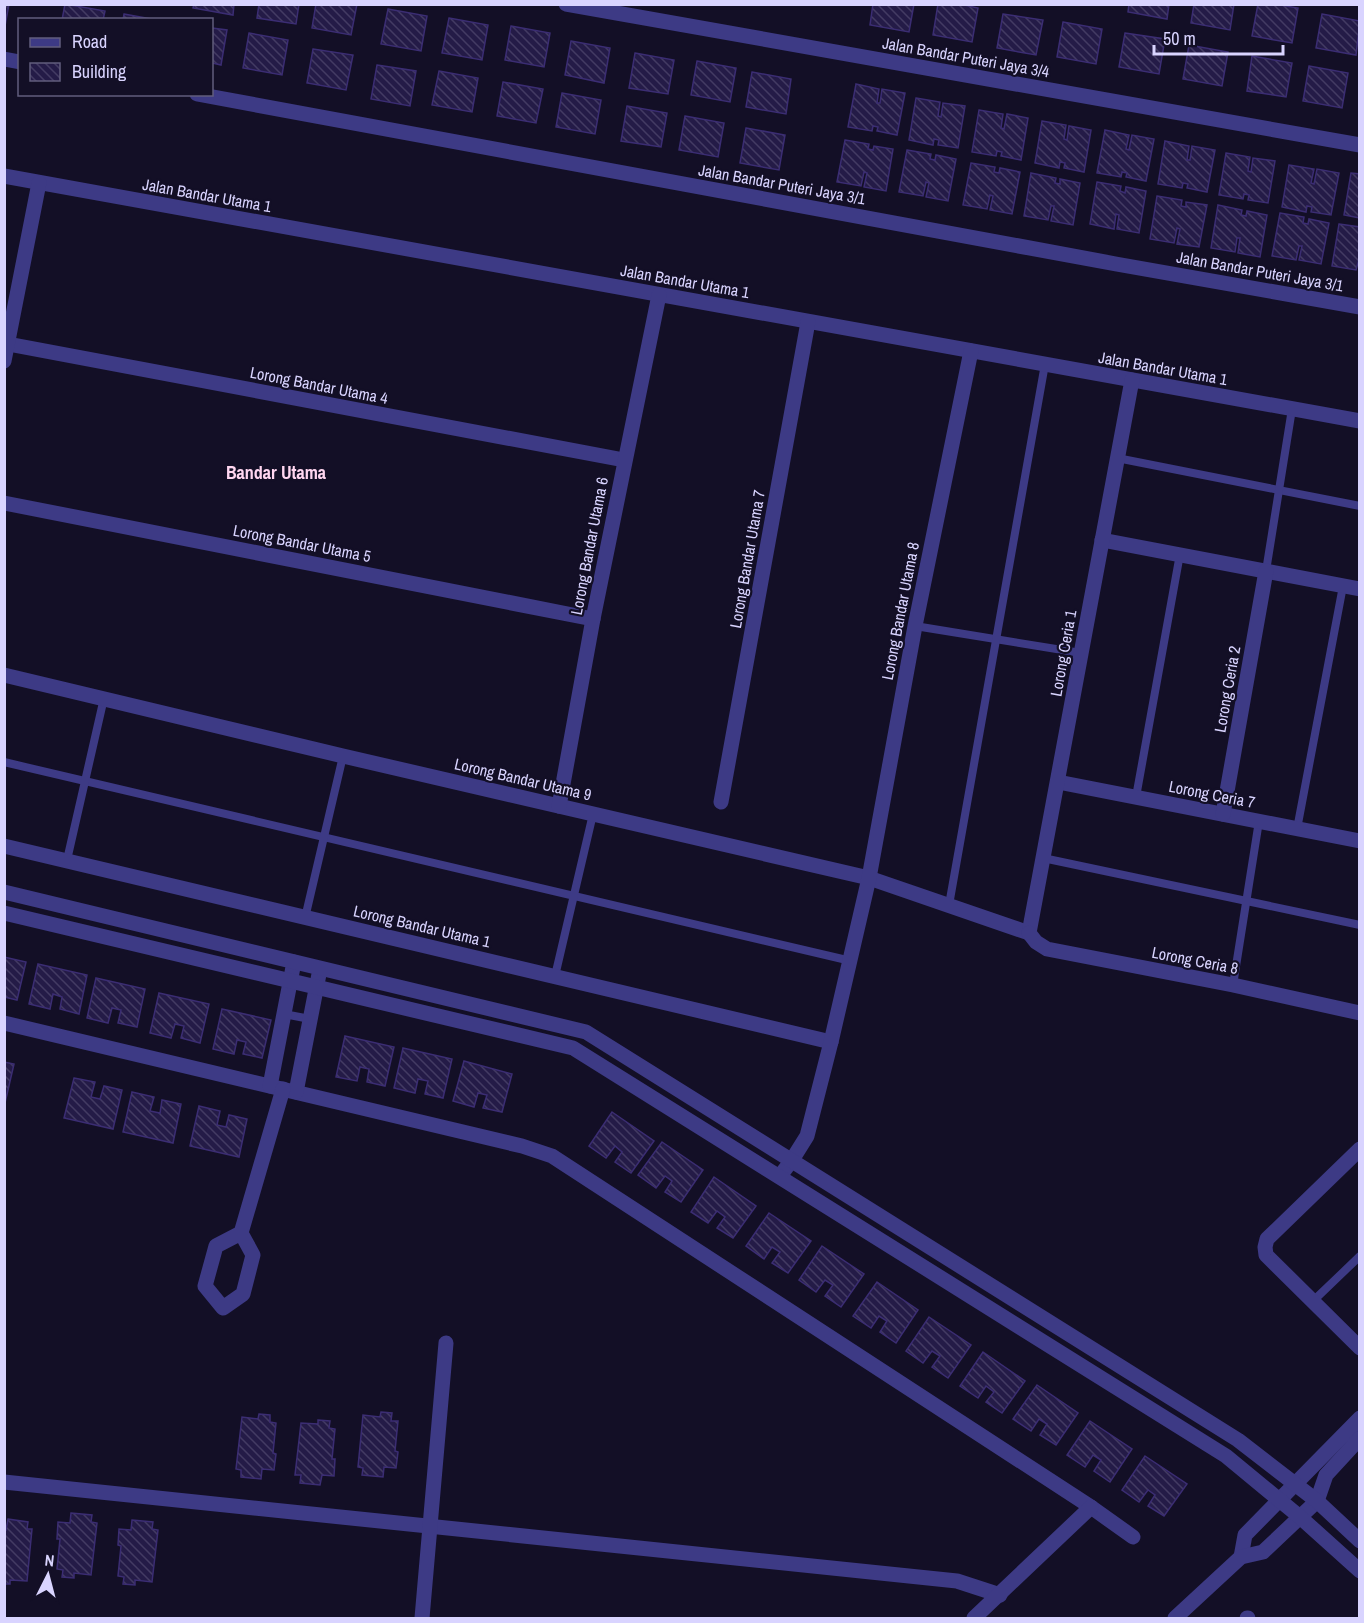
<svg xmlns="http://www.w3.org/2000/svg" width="1364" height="1623" font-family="'Archivo Narrow',sans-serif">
<defs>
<pattern id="building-back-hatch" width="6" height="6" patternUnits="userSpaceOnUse" patternTransform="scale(1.5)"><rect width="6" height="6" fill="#241b47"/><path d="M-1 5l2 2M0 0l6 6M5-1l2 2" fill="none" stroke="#433b63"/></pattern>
</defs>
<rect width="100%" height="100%" fill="#130f26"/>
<!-- building -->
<g fill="url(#building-back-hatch)" stroke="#3b2d73" stroke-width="1.5">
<polygon points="4,4 9,4 5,26 4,26"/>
<polygon points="65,4 105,11 103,20 62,20"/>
<polygon points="194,4 234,4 233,15 193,8"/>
<polygon points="259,4 299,4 296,24 257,18"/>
<polygon points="316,4 357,4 351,35 312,28"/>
<polygon points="873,4 914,4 909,32 870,25"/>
<polygon points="938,4 960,4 978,8 972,42 933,35"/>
<polygon points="1129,4 1169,4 1167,19 1128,12"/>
<polygon points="1194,4 1234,4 1230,30 1191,23"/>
<polygon points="1258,4 1275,4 1298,8 1292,43 1252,36"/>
<polygon points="388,9 427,16 421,51 381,44"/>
<polygon points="124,14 157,20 123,20"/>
<polygon points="1003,14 1043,20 1036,55 997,48"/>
<polygon points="1322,14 1360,21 1356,55 1316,48"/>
<polygon points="449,18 488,25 482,60 442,53"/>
<polygon points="1063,22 1102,29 1096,64 1057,57"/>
<polygon points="511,26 550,33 544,67 505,60"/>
<polygon points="212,28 227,30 221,65 212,63"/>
<polygon points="249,33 288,40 282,75 243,68"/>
<polygon points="1125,33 1165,39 1159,74 1119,67"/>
<polygon points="571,41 610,48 604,83 565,75"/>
<polygon points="1189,45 1228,52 1222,86 1183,79"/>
<polygon points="313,49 353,55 346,90 307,83"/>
<polygon points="635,53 674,60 668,94 629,88"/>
<polygon points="1252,56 1292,63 1286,97 1247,91"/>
<polygon points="697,61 736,68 730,102 691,95"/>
<polygon points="377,65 416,71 410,106 371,99"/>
<polygon points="1309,66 1348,73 1342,108 1303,101"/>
<polygon points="439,71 478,78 472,112 432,105"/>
<polygon points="752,72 791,79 786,114 746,107"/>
<polygon points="503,82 543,89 536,123 497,116"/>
<polygon points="856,84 879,89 877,103 880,103 882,89 905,93 897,135 877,131 878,127 873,126 872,131 848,127"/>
<polygon points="562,93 601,100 595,134 556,127"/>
<polygon points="916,98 940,102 938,116 941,117 943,103 965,106 958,148 938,145 939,140 934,139 933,145 909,140"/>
<polygon points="627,106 667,113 661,147 621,141"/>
<polygon points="979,110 1003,114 1001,128 1004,129 1007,114 1028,118 1021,160 1001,156 1002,152 997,151 996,156 972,152"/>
<polygon points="685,116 724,123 718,157 679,150"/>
<polygon points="1042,121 1066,125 1064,139 1067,140 1069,126 1091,130 1084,172 1064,168 1065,163 1060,162 1059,168 1035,163"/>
<polygon points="746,128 785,135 779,170 740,163"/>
<polygon points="1105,130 1129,135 1126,149 1129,150 1132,135 1154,139 1146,181 1126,177 1127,173 1122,172 1121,177 1097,173"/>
<polygon points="845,140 869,144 868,149 873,150 874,146 893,149 886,191 864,187 867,173 864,172 861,186 837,182"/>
<polygon points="1165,141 1189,146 1187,160 1190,160 1192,146 1215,150 1207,192 1187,188 1188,184 1183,183 1182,188 1158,184"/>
<polygon points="907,150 931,154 930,159 935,160 936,155 956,159 948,201 926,197 929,183 926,182 923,196 899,192"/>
<polygon points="1226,153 1250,157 1248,171 1251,172 1253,158 1275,161 1268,203 1248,200 1249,195 1244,194 1243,199 1219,195"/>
<polygon points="971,163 995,167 994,172 999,173 1000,168 1020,172 1012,214 990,210 993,196 990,195 987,209 963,205"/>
<polygon points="1289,165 1314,169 1311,183 1314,184 1317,169 1339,173 1331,215 1311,212 1312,207 1307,206 1306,212 1282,207"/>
<polygon points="1031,173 1056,178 1055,183 1060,184 1060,179 1080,183 1073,225 1051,221 1054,206 1051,206 1048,220 1024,216"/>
<polygon points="1351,173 1360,174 1360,218 1344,215"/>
<polygon points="1097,182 1121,186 1120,191 1125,193 1126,187 1146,191 1139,233 1117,229 1119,215 1116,214 1114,229 1090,224"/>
<polygon points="1157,196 1182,200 1181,206 1186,207 1186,202 1207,205 1199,247 1177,244 1180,229 1177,228 1174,243 1150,239"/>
<polygon points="1218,205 1242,210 1241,215 1246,216 1247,211 1267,215 1260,257 1238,253 1240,238 1237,238 1235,252 1211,248"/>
<polygon points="1280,213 1304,217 1303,223 1308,224 1309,219 1329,223 1321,264 1299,260 1302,246 1299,246 1296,260 1272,256"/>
<polygon points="1339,224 1360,227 1360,256 1356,270 1332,266"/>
<polygon points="4,957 26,962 17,1000 4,997"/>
<polygon points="38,964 87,975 79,1014 60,1009 62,997 53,994 50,1009 29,1004"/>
<polygon points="96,978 145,989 137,1027 118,1023 121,1010 112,1008 108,1023 87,1018"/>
<polygon points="159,993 209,1004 200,1043 181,1038 184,1026 175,1024 171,1038 150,1033"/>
<polygon points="222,1009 271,1020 262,1058 243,1054 246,1042 237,1040 234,1054 213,1049"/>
<polygon points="345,1036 394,1047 385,1086 367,1082 369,1069 360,1067 357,1081 336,1077"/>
<polygon points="403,1048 452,1059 443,1098 425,1094 428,1081 418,1079 415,1093 394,1088"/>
<polygon points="464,1061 512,1074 502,1112 483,1108 487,1095 478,1093 474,1107 453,1101"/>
<polygon points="4,1062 14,1064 5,1103 4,1103"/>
<polygon points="74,1078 95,1082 91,1097 100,1099 104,1086 122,1090 113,1129 64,1118"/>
<polygon points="132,1092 154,1097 150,1111 160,1113 162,1100 181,1104 173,1143 123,1132"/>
<polygon points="199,1106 220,1111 217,1125 226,1127 229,1115 247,1119 239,1157 190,1146"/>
<polygon points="612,1112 654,1141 631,1173 615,1162 622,1152 615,1146 606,1158 589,1146"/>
<polygon points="662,1142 703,1170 681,1202 665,1192 672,1181 665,1176 656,1188 638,1175"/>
<polygon points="714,1177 756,1206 733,1238 717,1228 725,1217 717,1211 708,1223 691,1212"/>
<polygon points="769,1213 811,1241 788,1273 772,1263 780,1252 772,1247 764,1259 746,1246"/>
<polygon points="822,1246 864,1274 841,1307 825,1296 833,1285 825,1280 816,1292 799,1280"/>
<polygon points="877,1282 918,1310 896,1343 880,1332 887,1321 879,1316 871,1328 853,1316"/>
<polygon points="929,1317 971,1345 948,1378 932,1367 940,1356 932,1351 923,1363 906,1351"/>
<polygon points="983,1352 1025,1381 1002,1413 986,1402 994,1392 986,1386 978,1398 960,1386"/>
<polygon points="1037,1385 1078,1413 1056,1445 1040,1435 1047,1424 1039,1419 1031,1431 1013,1419"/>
<polygon points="381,1412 392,1413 391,1421 398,1421 395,1451 398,1452 396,1468 384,1467 383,1477 362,1475 363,1468 358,1467 363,1415 380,1417"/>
<polygon points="259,1414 270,1415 270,1422 276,1423 273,1453 276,1454 274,1470 262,1469 261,1479 241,1477 241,1470 236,1469 242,1417 258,1419"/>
<polygon points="318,1420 330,1421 329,1428 335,1429 332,1459 335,1459 334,1476 322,1475 320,1485 300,1483 301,1475 295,1475 301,1423 318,1424"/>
<polygon points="1090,1421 1132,1449 1110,1482 1094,1471 1101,1460 1093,1455 1085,1467 1067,1455"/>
<polygon points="1145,1456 1187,1484 1164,1516 1148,1506 1155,1495 1148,1490 1139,1502 1122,1490"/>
<polygon points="71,1513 92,1515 91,1522 97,1523 91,1575 74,1573 74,1578 62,1577 63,1570 57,1569 60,1539 57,1539 58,1522 70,1523"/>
<polygon points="8,1519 28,1522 27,1529 32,1529 27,1581 10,1580 10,1584 4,1584 4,1529 6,1530"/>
<polygon points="132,1520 153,1522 152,1529 158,1530 152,1582 135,1580 135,1585 123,1584 124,1577 118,1576 121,1546 118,1545 119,1529 131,1530"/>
</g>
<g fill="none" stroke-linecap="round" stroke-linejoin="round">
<!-- service -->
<g stroke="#3d3a85" stroke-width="8">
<polyline points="1117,458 1360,506"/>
<polyline points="1266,571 1292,409"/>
<polyline points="915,626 1081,653"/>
<polyline points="4,762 851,961"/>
<polyline points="1136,797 1180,554"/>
<polyline points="1297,829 1343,586"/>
<polyline points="1043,858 1360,925"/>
<polyline points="67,860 104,698"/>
<polyline points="949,905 1045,364"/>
<polyline points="305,918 343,756"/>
<polyline points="555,976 593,814"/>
<polyline points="1233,985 1259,821"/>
<polyline points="284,1014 310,1019"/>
<polyline points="1312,1302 1360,1256"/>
</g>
<!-- minor -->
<g stroke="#3d3a85" stroke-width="15">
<polyline points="566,4 1360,145"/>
<polyline points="4,59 20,62"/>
<polyline points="197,94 1116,264 1360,307"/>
<polyline points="4,176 1360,421"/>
<polyline points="8,344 624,460"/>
<polyline points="4,361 39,183"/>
<polyline points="4,503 593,619"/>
<polyline points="1102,540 1360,589"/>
<polyline points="4,675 343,756 869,878 1029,933"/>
<polyline points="1058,782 1360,841"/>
<polyline points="721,802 808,322"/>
<polyline points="559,806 593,619 659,295"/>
<polyline points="1223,814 1266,571"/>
<polyline points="4,846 831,1042"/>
<polyline points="1029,933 1132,380"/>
<polyline points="1029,933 1036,942 1047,949 1233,985 1360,1013"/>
<polyline points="4,1023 522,1146 552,1156 1091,1507 1133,1537"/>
<polyline points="270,1086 294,962"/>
<polyline points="296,1092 320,969"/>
<polyline points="1360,1149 1267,1239 1265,1247 1266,1255 1360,1348"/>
<polyline points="780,1176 792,1160 807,1136 831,1042 869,878 915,626 971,351"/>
<polyline points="241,1233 216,1246 205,1286 223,1308 243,1294 253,1255 241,1233 283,1089"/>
<polyline points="4,1482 957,1581 1000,1595"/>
<polyline points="1241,1557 1245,1535 1360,1418"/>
<polyline points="422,1618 446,1343"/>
<polyline points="974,1618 1091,1507"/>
<polyline points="1175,1618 1241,1557 1263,1552 1300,1517 1317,1501 1326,1475 1360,1438"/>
<polyline points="1247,1618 1248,1618"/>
</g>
<!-- tertiary -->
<g stroke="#3d3a85" stroke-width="15">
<polyline points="4,892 586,1032 1238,1440 1317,1501 1360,1541"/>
<polyline points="4,913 573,1048 1226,1456 1300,1517 1360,1571"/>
</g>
</g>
<g text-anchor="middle" stroke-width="4.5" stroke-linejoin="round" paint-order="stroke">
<!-- street labels -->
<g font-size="16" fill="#d9d4ff" stroke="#130f26">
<text transform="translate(966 57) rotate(10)" y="6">Jalan Bandar Puteri Jaya 3/4</text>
<text transform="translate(782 184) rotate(10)" y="6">Jalan Bandar Puteri Jaya 3/1</text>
<text transform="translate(207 195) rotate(10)" y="6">Jalan Bandar Utama 1</text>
<text transform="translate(1260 271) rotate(10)" y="6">Jalan Bandar Puteri Jaya 3/1</text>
<text transform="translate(685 281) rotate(10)" y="6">Jalan Bandar Utama 1</text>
<text transform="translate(1163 368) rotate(10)" y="6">Jalan Bandar Utama 1</text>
<text transform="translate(319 385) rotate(11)" y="6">Lorong Bandar Utama 4</text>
<text transform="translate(302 543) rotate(11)" y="6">Lorong Bandar Utama 5</text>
<text transform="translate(589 546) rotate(-79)" y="6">Lorong Bandar Utama 6</text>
<text transform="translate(747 559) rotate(-80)" y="6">Lorong Bandar Utama 7</text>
<text transform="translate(900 611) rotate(-79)" y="6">Lorong Bandar Utama 8</text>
<text transform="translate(1063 653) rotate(-80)" y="6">Lorong Ceria 1</text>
<text transform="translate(1227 689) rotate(-80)" y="6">Lorong Ceria 2</text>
<text transform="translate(523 779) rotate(13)" y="6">Lorong Bandar Utama 9</text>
<text transform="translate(1212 794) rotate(11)" y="6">Lorong Ceria 7</text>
<text transform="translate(422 926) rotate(13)" y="6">Lorong Bandar Utama 1</text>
<text transform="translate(1195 960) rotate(11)" y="6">Lorong Ceria 8</text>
</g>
<!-- neighbourhood labels -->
<g font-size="18" font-weight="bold" fill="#ffd6f0" stroke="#130f26">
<text x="276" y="479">Bandar Utama</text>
</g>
</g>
<!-- border -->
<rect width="1364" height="1623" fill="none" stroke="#d9d4ff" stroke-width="12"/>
<!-- legend -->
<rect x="18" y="18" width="195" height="78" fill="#130f26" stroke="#625e7d" stroke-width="1.5"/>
<rect x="30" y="38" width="30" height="9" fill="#3d3a85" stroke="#625e7d" stroke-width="1.5"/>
<text x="72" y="48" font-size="18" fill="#d9d4ff">Road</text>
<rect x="30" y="63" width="30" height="18" fill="url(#building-back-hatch)" stroke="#625e7d" stroke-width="1.5"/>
<text x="72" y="78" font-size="18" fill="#d9d4ff">Building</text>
<!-- north arrow -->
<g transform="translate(48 1575) rotate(6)" stroke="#130f26" stroke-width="4.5" paint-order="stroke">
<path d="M0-4.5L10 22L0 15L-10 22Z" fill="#d9d4ff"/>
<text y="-9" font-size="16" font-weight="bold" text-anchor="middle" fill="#d9d4ff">N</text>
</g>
<!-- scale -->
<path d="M1154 45v9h129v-9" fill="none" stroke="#d9d4ff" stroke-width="3"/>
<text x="1163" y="45" font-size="18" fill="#d9d4ff" stroke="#130f26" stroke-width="4.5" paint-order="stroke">50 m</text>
</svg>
